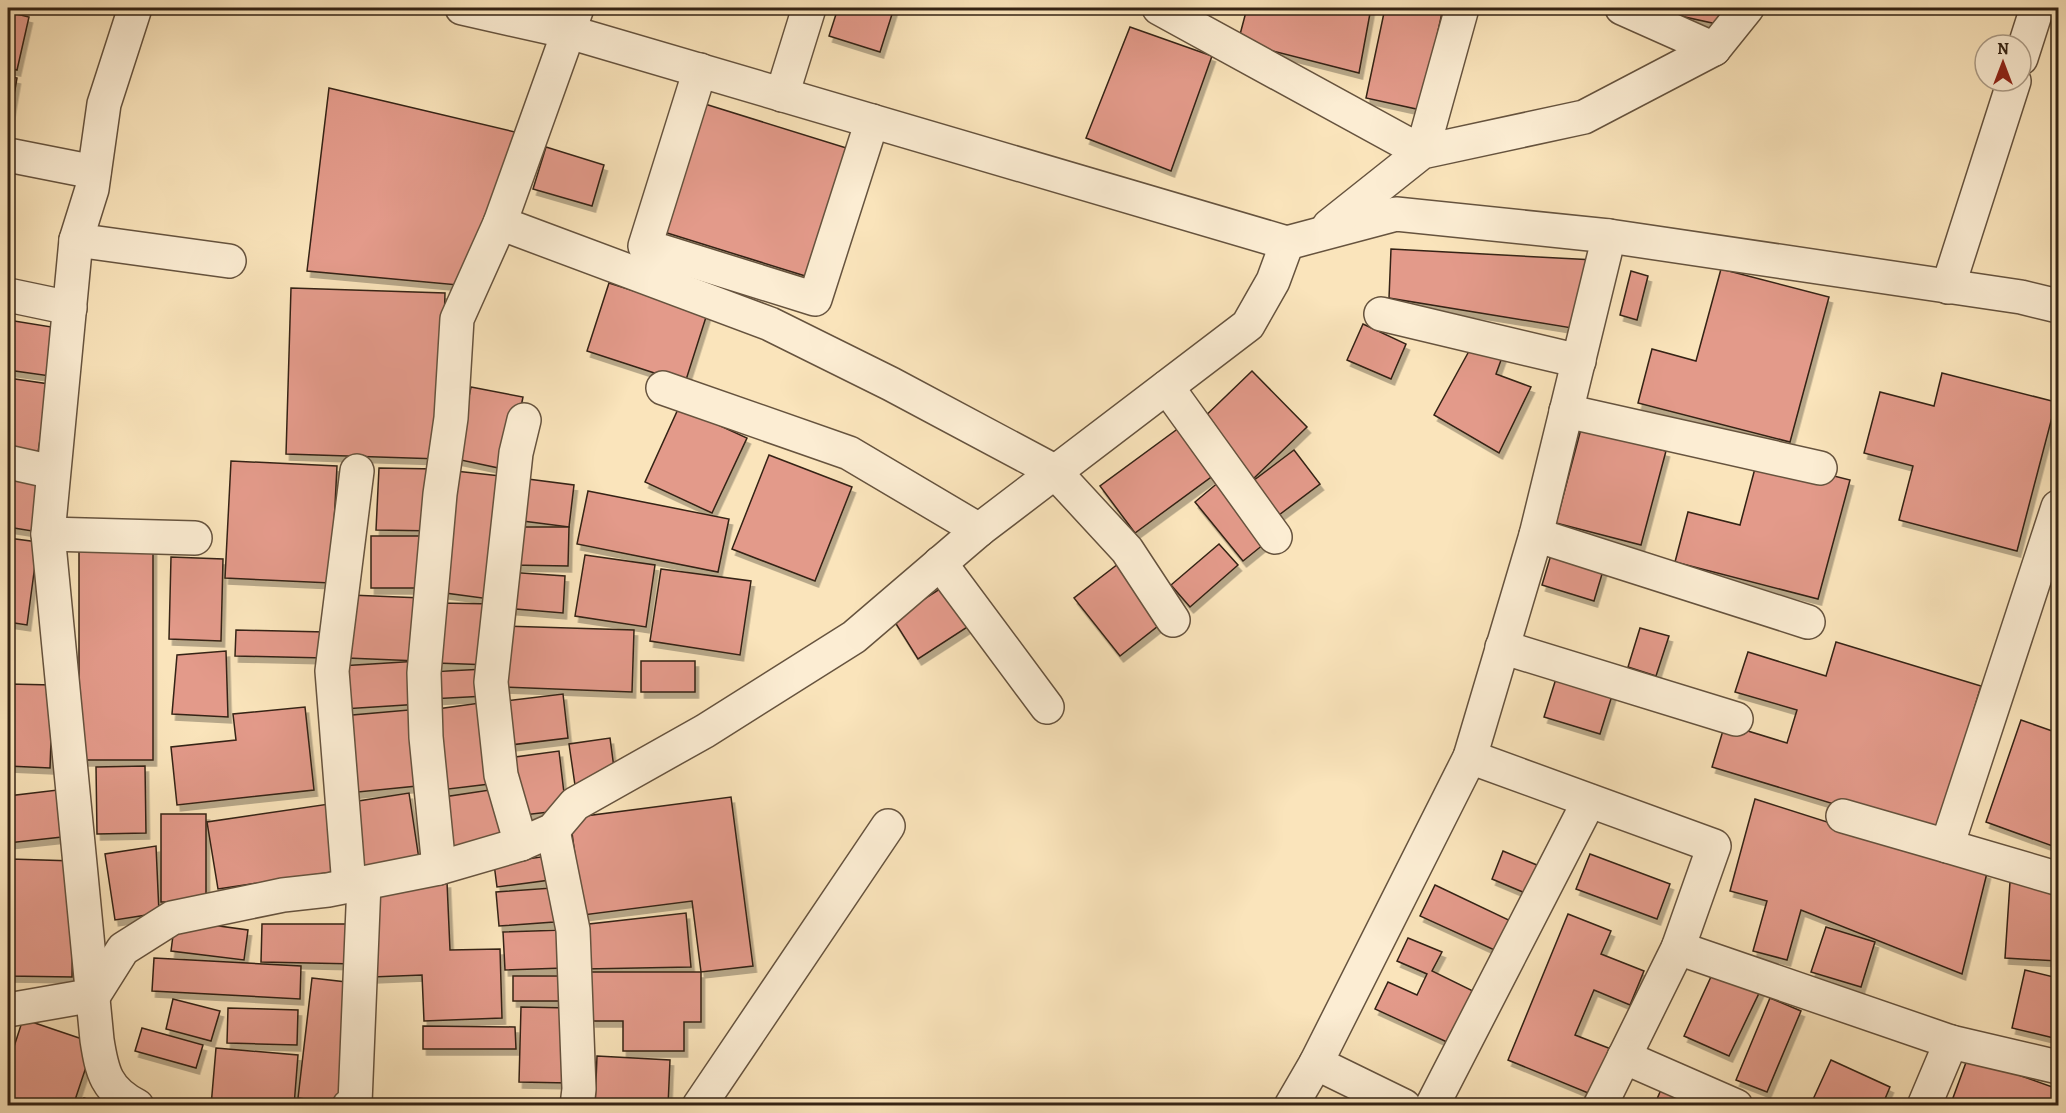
<svg xmlns="http://www.w3.org/2000/svg" width="2066" height="1113" font-family="Alegreya,serif">
<defs>
<filter id="shadow"><feDropShadow dx="3.5" dy="6" stdDeviation="0" flood-color="#0004"/></filter>
</defs>
<rect width="100%" height="100%" fill="#fae4bb"/>
<filter id="stains"><feTurbulence type="fractalNoise" baseFrequency=".00333" numOctaves="4"/><feColorMatrix values="0 0 0 0 .2 0 0 0 0 .09 0 0 0 0 .02 0 0 0 .5 -.17"/></filter>
<radialGradient id="worn" r=".72"><stop offset=".6" stop-color="#630" stop-opacity="0"/><stop offset="1" stop-color="#630" stop-opacity=".3"/></radialGradient>
<!-- building -->
<g fill="#e39a8a" stroke="#342314" stroke-width="1.5" filter="url(#shadow)">
<polygon points="838,8 894,8 880,52 829,36"/>
<polygon points="1247,8 1371,8 1359,73 1238,42"/>
<polygon points="1385,8 1443,8 1421,110 1366,98"/>
<polygon points="1644,8 1730,8 1726,26"/>
<polygon points="8,12 29,17 17,70 8,68"/>
<polygon points="1130,27 1212,56 1171,171 1086,138"/>
<polygon points="8,76 17,78 9,124 8,124"/>
<polygon points="329,88 515,132 469,286 307,271"/>
<polygon points="705,104 856,151 815,279 664,232"/>
<polygon points="546,147 604,165 592,206 533,189"/>
<polygon points="1391,249 1595,260 1584,330 1389,298"/>
<polygon points="1721,269 1829,297 1790,442 1638,403 1652,349 1696,361"/>
<polygon points="1631,271 1648,276 1637,320 1620,315"/>
<polygon points="609,283 707,314 685,383 587,351"/>
<polygon points="291,288 445,293 440,459 286,454"/>
<polygon points="8,320 58,328 50,376 8,370"/>
<polygon points="1363,324 1406,344 1391,379 1347,360"/>
<polygon points="1474,342 1505,349 1496,374 1531,387 1499,453 1434,415"/>
<polygon points="1252,371 1307,427 1252,480 1197,424"/>
<polygon points="1942,373 2056,402 2017,551 1899,520 1913,466 1864,453 1880,392 1934,406"/>
<polygon points="8,378 49,384 38,452 8,447"/>
<polygon points="471,387 523,397 508,470 456,459"/>
<polygon points="679,407 747,438 712,513 645,482"/>
<polygon points="1183,425 1218,472 1135,533 1100,486"/>
<polygon points="1581,429 1666,451 1641,545 1556,523"/>
<polygon points="1294,450 1320,484 1275,518 1249,484"/>
<polygon points="769,455 852,487 815,581 732,549"/>
<polygon points="1758,457 1850,480 1818,599 1675,562 1688,512 1740,525"/>
<polygon points="231,461 337,466 331,583 225,578"/>
<polygon points="379,468 437,469 436,531 376,530"/>
<polygon points="8,469 42,475 32,531 8,527"/>
<polygon points="446,470 511,477 497,600 438,592"/>
<polygon points="520,478 574,485 569,527 515,520"/>
<polygon points="1220,481 1269,540 1243,561 1195,502"/>
<polygon points="588,491 729,519 718,572 577,544"/>
<polygon points="511,527 569,527 568,566 511,565"/>
<rect x="371" y="536" width="51" height="52"/>
<polygon points="8,538 38,542 27,625 8,622"/>
<rect x="79" y="544" width="74" height="216"/>
<polygon points="1219,544 1238,565 1190,607 1171,585"/>
<polygon points="1553,548 1605,564 1594,601 1542,585"/>
<polygon points="585,555 655,565 646,627 575,616"/>
<polygon points="171,557 223,559 221,641 169,639"/>
<polygon points="1118,564 1163,622 1120,656 1074,598"/>
<polygon points="661,569 751,581 740,655 650,641"/>
<polygon points="507,572 565,576 563,613 504,608"/>
<polygon points="946,585 972,624 918,659 893,619"/>
<polygon points="350,595 422,598 419,661 347,658"/>
<polygon points="438,603 494,604 491,665 436,663"/>
<polygon points="502,626 634,630 632,692 501,687"/>
<polygon points="1640,628 1669,636 1656,676 1628,667"/>
<polygon points="236,630 326,632 325,658 235,656"/>
<polygon points="1836,642 1981,686 1936,835 1712,767 1725,724 1787,743 1797,710 1735,692 1748,652 1826,676"/>
<polygon points="226,651 228,717 172,714 177,655"/>
<polygon points="419,661 421,704 343,709 340,666"/>
<rect x="641" y="661" width="54" height="31"/>
<polygon points="485,669 486,696 430,699 428,672"/>
<polygon points="1559,669 1615,686 1600,734 1544,717"/>
<polygon points="8,684 53,685 50,768 8,766"/>
<polygon points="563,694 568,738 502,746 497,702"/>
<polygon points="487,702 498,783 440,790 430,710"/>
<polygon points="305,707 314,790 177,805 171,747 236,740 233,714"/>
<polygon points="420,709 427,785 348,793 341,716"/>
<polygon points="2021,720 2058,733 2058,848 1986,822"/>
<polygon points="610,738 614,768 576,792 569,744"/>
<polygon points="559,751 566,810 515,816 508,758"/>
<polygon points="145,766 146,833 97,834 96,767"/>
<polygon points="503,788 511,839 445,849 437,798"/>
<polygon points="66,789 71,836 8,843 8,796"/>
<polygon points="409,793 420,866 362,874 352,802"/>
<polygon points="731,797 753,966 701,972 692,901 583,915 570,818"/>
<polygon points="1755,799 1987,873 1962,974 1801,910 1787,960 1753,951 1767,901 1730,891"/>
<polygon points="329,804 339,871 218,889 207,822"/>
<rect x="161" y="814" width="45" height="88"/>
<polygon points="156,846 159,913 115,920 105,854"/>
<polygon points="1503,851 1549,870 1537,898 1492,879"/>
<polygon points="1590,854 1670,884 1657,919 1576,889"/>
<polygon points="547,856 550,880 497,887 494,864"/>
<polygon points="10,859 74,861 72,977 8,976"/>
<polygon points="447,882 450,950 500,949 502,1018 424,1021 422,975 372,977 369,884"/>
<polygon points="2010,882 2058,885 2058,961 2005,958"/>
<polygon points="1435,885 1515,923 1501,953 1420,916"/>
<polygon points="552,888 554,922 499,926 496,892"/>
<polygon points="686,913 691,967 585,969 589,924"/>
<polygon points="1568,914 1611,931 1601,954 1644,971 1630,1005 1594,990 1575,1035 1611,1049 1593,1095 1508,1060"/>
<polygon points="175,920 248,930 244,960 171,951"/>
<polygon points="262,924 357,924 357,964 261,962"/>
<polygon points="1826,927 1875,942 1861,987 1811,972"/>
<polygon points="563,930 564,968 505,970 503,932"/>
<polygon points="1408,938 1442,952 1432,971 1473,991 1449,1043 1375,1009 1388,982 1417,995 1427,974 1397,961"/>
<polygon points="154,958 301,966 300,999 152,991"/>
<polygon points="1715,968 1761,989 1729,1056 1684,1036"/>
<polygon points="2025,970 2058,978 2058,1039 2012,1028"/>
<polygon points="591,972 701,972 701,1022 684,1022 684,1051 623,1051 623,1021 592,1021"/>
<rect x="513" y="976" width="52" height="25"/>
<polygon points="312,978 355,983 341,1104 298,1098"/>
<polygon points="1770,998 1801,1011 1767,1092 1736,1080"/>
<polygon points="173,999 220,1011 211,1041 166,1029"/>
<polygon points="521,1007 570,1008 569,1083 519,1082"/>
<polygon points="228,1008 298,1010 297,1045 227,1043"/>
<polygon points="23,1019 94,1043 73,1106 8,1106 8,1065"/>
<polygon points="423,1026 515,1027 516,1049 423,1049"/>
<polygon points="142,1028 203,1045 196,1068 135,1051"/>
<polygon points="216,1048 298,1055 294,1106 211,1106"/>
<polygon points="597,1056 670,1060 668,1106 595,1106"/>
<polygon points="1968,1057 2058,1089 2058,1106 1950,1106"/>
<polygon points="1831,1060 1890,1087 1882,1106 1810,1106"/>
<polygon points="1663,1085 1708,1106 1654,1106"/>
<polygon points="84,1098 107,1106 82,1106"/>
</g>
<g fill="none" stroke-linecap="round" stroke-linejoin="round">
<!-- minor casing -->
<g stroke="#66533e" stroke-width="36">
<g id="minor">
<path d="M135,8L104,104L92,189L76,240L48,534L97,1040C102,1072 106,1090 137,1106"/>
<polyline points="462,8 569,32 1287,243 1396,214 1609,236 2021,297 2058,306"/>
<polyline points="1159,8 1422,152 1462,8"/>
<polyline points="1622,8 1714,49"/>
<polyline points="2021,58 2037,8"/>
<polyline points="700,70 645,246 815,299 872,121"/>
<polyline points="782,95 809,8"/>
<polyline points="8,155 94,172"/>
<polyline points="500,223 770,324 891,384 1054,471 1127,550 1173,620"/>
<polyline points="1329,226 1422,152 1584,117 1714,49 1747,8"/>
<polyline points="76,240 229,261"/>
<polyline points="1948,287 2014,81"/>
<polyline points="8,295 70,308"/>
<polyline points="1381,314 1579,361"/>
<polyline points="1167,387 1275,537"/>
<polyline points="663,388 849,453 979,530"/>
<polyline points="1566,411 1820,468"/>
<polyline points="8,462 53,472"/>
<polyline points="48,534 195,538"/>
<polyline points="1536,535 1808,622"/>
<polyline points="940,563 1047,707"/>
<polyline points="1502,647 1736,719"/>
<polyline points="1470,757 1714,846 1678,948 1600,1106"/>
<polyline points="1843,816 1947,846 2058,507"/>
<polyline points="553,830 573,930 579,1089 577,1106"/>
<polyline points="521,844 501,775 491,682 516,453 524,420"/>
<polyline points="1947,846 2056,878"/>
<polyline points="439,868 426,737 424,673 440,494 451,418 457,319 500,223 577,8"/>
<polyline points="349,886 332,671 357,471"/>
<polyline points="1678,948 1951,1042 2058,1067"/>
<polyline points="8,1010 94,995 123,949 172,918 283,895 328,890 439,868 521,844 553,830 575,804 705,731 854,637 979,530 1248,325 1273,281 1287,243"/>
<polyline points="1624,1057 1736,1106"/>
<polyline points="1316,1063 1404,1106"/>
<polyline points="349,1106 355,1103 364,883"/>
<polyline points="699,1106 888,826"/>
<polyline points="1291,1106 1316,1063 1470,757 1536,535 1609,236"/>
<polyline points="1432,1106 1589,801"/>
<polyline points="1924,1106 1951,1042"/>
</g>
</g>
<!-- minor -->
<use href="#minor" stroke="#fcedd3" stroke-width="33"/>
</g>
<!-- margin -->
<rect width="2066" height="1113" fill="none" stroke="#fae4bb" stroke-width="30"/>
<rect x="9" y="9" width="2048" height="1095" fill="none" stroke="#342314" stroke-width="3"/>
<rect x="15" y="15" width="2036" height="1083" fill="none" stroke="#342314" stroke-width="1.5"/>
<!-- north arrow -->
<g transform="translate(2003 63)"><circle r="28" fill="#fcedd3" stroke="#ac9c87" stroke-width="1.5"/>
<path d="M0-4.5L10 22L0 15L-10 22Z" fill="#8f2418"/>
<text y="-9" font-size="16" font-weight="bold" text-anchor="middle" fill="#342314">N</text>
</g>
<rect width="100%" height="100%" filter="url(#stains)"/>
<rect width="100%" height="100%" fill="url(#worn)"/>
</svg>
